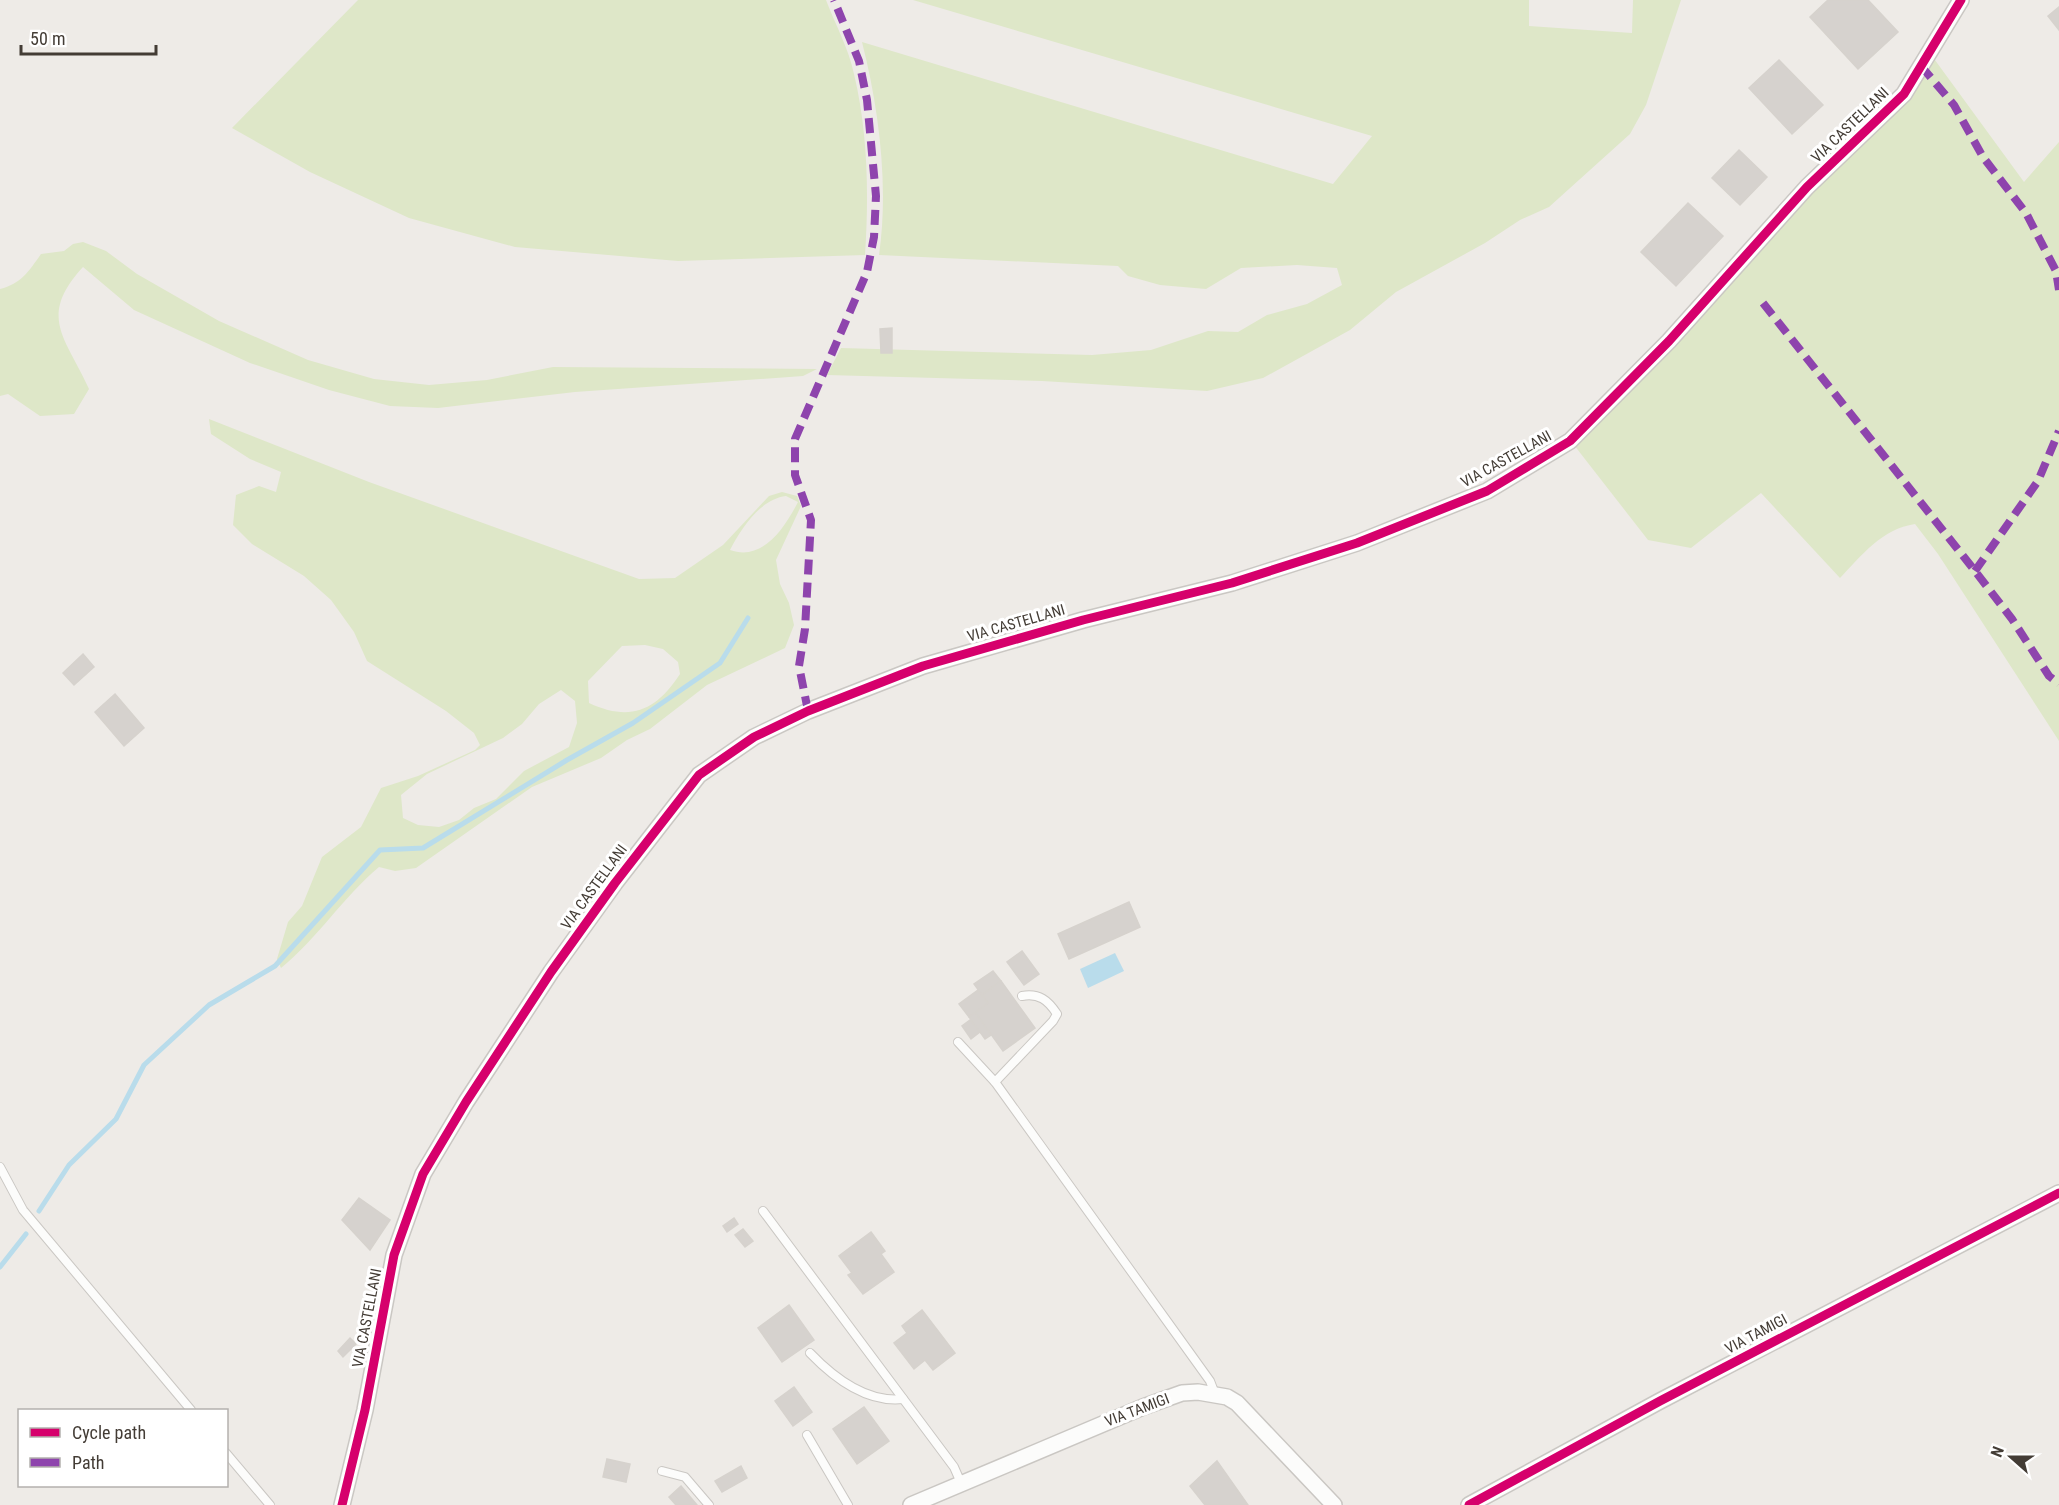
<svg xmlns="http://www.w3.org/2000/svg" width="2059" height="1505" font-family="'Roboto Condensed',sans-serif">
<rect width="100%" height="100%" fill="#eeebe7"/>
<!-- green -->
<g fill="#dee7c8" fill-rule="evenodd">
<path d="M358,0H826C835,24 849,49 854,74C868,133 869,194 865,255L678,261L515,247L409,218L310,172L232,128Z"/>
<path d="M913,0H1529V26L1632,33L1633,0H1681L1646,105L1630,134L1549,207L1520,220L1485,243L1396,292L1350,330L1263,378L1207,391L1042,381L827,375L841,348L1092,355L1151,350L1208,331L1238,332L1267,315L1307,304L1342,285L1337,268L1297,265L1241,268L1206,289L1160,285L1128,276L1118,266L879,255C889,186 879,109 862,42L1333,184L1372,136Z"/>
<path d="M1932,56L2024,182L2059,142V741L1938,554L1915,524C1882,529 1862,555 1840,578L1761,493L1691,548L1648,540L1574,445Z"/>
<path d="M83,242L106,251L137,274L219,321L308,360L374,379L429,385L487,380L553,367L817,369L803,376L575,392L438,408L390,406L329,390L250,363L134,310L83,267C37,317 66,338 89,389L74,414L40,416L8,394L0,396V289C21,284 29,271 41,254L64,251L73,244Z"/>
<path d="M209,419L369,482L639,579L675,578L723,545L769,496L782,492L797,496L801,506L776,560L780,584L789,603L794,625L785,648L707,685L650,729L627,740L601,758L532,787L416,868L395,871L379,867C343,897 318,938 281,968L277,959L288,922L302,906L322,857L361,827L381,788L418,776L475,750L480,745L474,733L446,711L367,661L354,632L331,600L304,576L252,544L233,525L236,495L259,486L276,492L281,472L250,459L211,434ZM786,496L798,502C785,527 763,562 730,550C741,529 760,499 786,496ZM645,645L663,649L678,662L680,674C656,711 630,722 589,703L588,681L622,646ZM561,690L575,701L577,723L569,747L524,771L496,799L474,808L459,820L439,827L418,825L403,818L401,795L427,774L503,738L522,724L539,704Z"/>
</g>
<!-- water -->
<polygon fill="#b9dceb" points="1115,953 1124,971 1088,988 1080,969"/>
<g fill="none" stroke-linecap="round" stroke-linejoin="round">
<!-- stream -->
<g stroke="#b9dceb" stroke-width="5">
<polyline points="39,1211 69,1165 116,1119 144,1065 209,1005 275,966 380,850 423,848 567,760 633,723 720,663 748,618"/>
<polyline points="0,1267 26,1234"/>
</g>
</g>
<!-- building -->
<g fill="#d6d2ce" stroke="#d6d2cd" stroke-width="1.5">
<polygon points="1828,0 1868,0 1898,32 1858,69 1810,17"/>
<polygon points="2059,7 2059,30 2048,16"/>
<polygon points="1779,60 1823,105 1792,134 1749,88"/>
<polygon points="1739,150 1767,177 1740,205 1712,178"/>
<polygon points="1688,203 1723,236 1676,286 1641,252"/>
<polygon points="892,328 892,353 881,353 880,329"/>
<polygon points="83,654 94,667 74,685 63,673"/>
<polygon points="115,694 144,728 124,746 95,712"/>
<polygon points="1129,902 1140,927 1069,959 1058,934"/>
<polygon points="1022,951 1039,974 1024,985 1007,962"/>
<polygon points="993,971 1001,981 982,995 974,984"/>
<polygon points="1001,981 1035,1028 1003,1051 975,1012 988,1003 982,995"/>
<polygon points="978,990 988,1003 969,1017 959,1004"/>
<polygon points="975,1012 991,1035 985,1039 969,1017"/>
<polygon points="970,1020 980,1032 971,1039 962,1026"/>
<polygon points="359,1198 390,1220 370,1250 342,1220"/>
<polygon points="734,1218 738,1224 727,1232 723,1226"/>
<polygon points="743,1229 753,1241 745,1247 735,1235"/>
<polygon points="871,1232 885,1251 881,1254 894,1272 863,1294 848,1275 852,1273 839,1256"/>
<polygon points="789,1305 814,1340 782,1362 758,1328"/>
<polygon points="922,1310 955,1353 933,1370 925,1360 914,1369 894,1343 907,1333 902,1326"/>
<polygon points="350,1338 356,1344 343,1357 338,1351"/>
<polygon points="794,1387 812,1412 793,1426 775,1401"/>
<polygon points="864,1407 889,1441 857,1464 833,1429"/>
<polygon points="607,1459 630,1464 626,1482 603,1477"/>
<polygon points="1217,1461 1248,1505 1205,1505 1190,1486"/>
<polygon points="741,1466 747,1478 722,1492 715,1481"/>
<polygon points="681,1486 697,1505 676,1505 669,1497"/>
</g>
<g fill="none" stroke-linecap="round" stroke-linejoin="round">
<!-- lane casing -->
<g stroke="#cac7c3" stroke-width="10">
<g id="lane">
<polyline points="958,1042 995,1082 1210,1381 1215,1394"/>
<path d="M995,1082L1053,1021L1057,1014C1048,1000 1039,993 1022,996"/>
<polyline points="0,1167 23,1210 191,1410"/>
<polyline points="763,1211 954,1467 961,1483"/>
<path d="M810,1353C834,1378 867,1403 903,1399"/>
<polyline points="807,1435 848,1505"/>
<polyline points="226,1453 270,1505"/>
<polyline points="662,1471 685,1477 709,1505"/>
</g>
</g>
<!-- street casing -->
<g stroke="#cac7c3" stroke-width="18">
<g id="street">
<polyline points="342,1505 365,1410 394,1255 423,1174 466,1102 551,972 615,883 699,775 754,737 808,711 923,666 1083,620 1232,583 1357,543 1487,491 1570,441 1669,341 1807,187 1904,94 1961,0"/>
<polyline points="911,1505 1143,1407 1182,1393 1198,1392 1227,1397 1237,1403 1334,1505"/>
<polyline points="1469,1505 1660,1401 2059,1193"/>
</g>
</g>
<!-- lane -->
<use href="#lane" stroke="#fcfcfb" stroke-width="8"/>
<!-- street -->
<use href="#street" stroke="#fcfcfb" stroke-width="15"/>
<!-- quiet -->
<g stroke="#8e44ad" stroke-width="8" stroke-dasharray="15 8" stroke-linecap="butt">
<polyline points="1921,66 1954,105 1983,157 2026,213 2056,271 2059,290"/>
<polyline points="1763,303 1975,571 2012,619 2049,676 2059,684"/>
<polyline points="1975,571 2038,481 2059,431"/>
<polyline points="808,711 799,666 805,629 811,520 795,475 795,439 867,272 874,237 876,196 867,100 859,61 834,0"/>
</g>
<!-- cycleway casing -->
<g stroke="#fff" stroke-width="13">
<g id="cycleway">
<polyline points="342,1505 365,1410 394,1255 423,1174 466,1102 551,972 615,883 699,775 754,737 808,711 923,666 1083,620 1232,583 1357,543 1487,491 1570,441 1669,341 1807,187 1904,94 1961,0"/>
<polyline points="1469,1505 1660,1401 2059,1193"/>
</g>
</g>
<!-- cycleway -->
<use href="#cycleway" stroke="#d6006c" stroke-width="9"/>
</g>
<g text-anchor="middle" stroke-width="6" stroke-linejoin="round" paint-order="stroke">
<!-- street labels -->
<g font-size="15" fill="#433c35" stroke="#fff">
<text transform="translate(1850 125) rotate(-44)" y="5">VIA CASTELLANI</text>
<text transform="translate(1506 459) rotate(-29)" y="5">VIA CASTELLANI</text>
<text transform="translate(1016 623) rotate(-16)" y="5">VIA CASTELLANI</text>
<text transform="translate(594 887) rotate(-54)" y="5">VIA CASTELLANI</text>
<text transform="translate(367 1318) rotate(-79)" y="5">VIA CASTELLANI</text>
<text transform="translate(1756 1334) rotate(-28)" y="5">VIA TAMIGI</text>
<text transform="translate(1137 1410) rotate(-21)" y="5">VIA TAMIGI</text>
</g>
</g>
<!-- legend -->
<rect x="18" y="1409" width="210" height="78" fill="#ffffff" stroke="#b4b1ae" stroke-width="1.5"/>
<rect x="30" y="1428" width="30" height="9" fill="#d6006c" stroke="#b4b1ae" stroke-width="1.5"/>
<text x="72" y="1439" font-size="18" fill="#433c35">Cycle path</text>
<rect x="30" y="1458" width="30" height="9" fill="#8e44ad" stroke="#b4b1ae" stroke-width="1.5"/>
<text x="72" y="1469" font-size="18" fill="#433c35">Path</text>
<!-- north arrow -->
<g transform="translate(2011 1457) rotate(291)" stroke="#ffffff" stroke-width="4.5" paint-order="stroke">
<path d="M0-4.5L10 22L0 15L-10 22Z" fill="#433c35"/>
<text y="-9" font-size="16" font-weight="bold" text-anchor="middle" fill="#433c35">N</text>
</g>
<!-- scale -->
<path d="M21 45v9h135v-9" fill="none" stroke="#433c35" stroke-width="3"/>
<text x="30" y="45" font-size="18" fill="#433c35" stroke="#ffffff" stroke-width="4.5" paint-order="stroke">50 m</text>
</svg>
